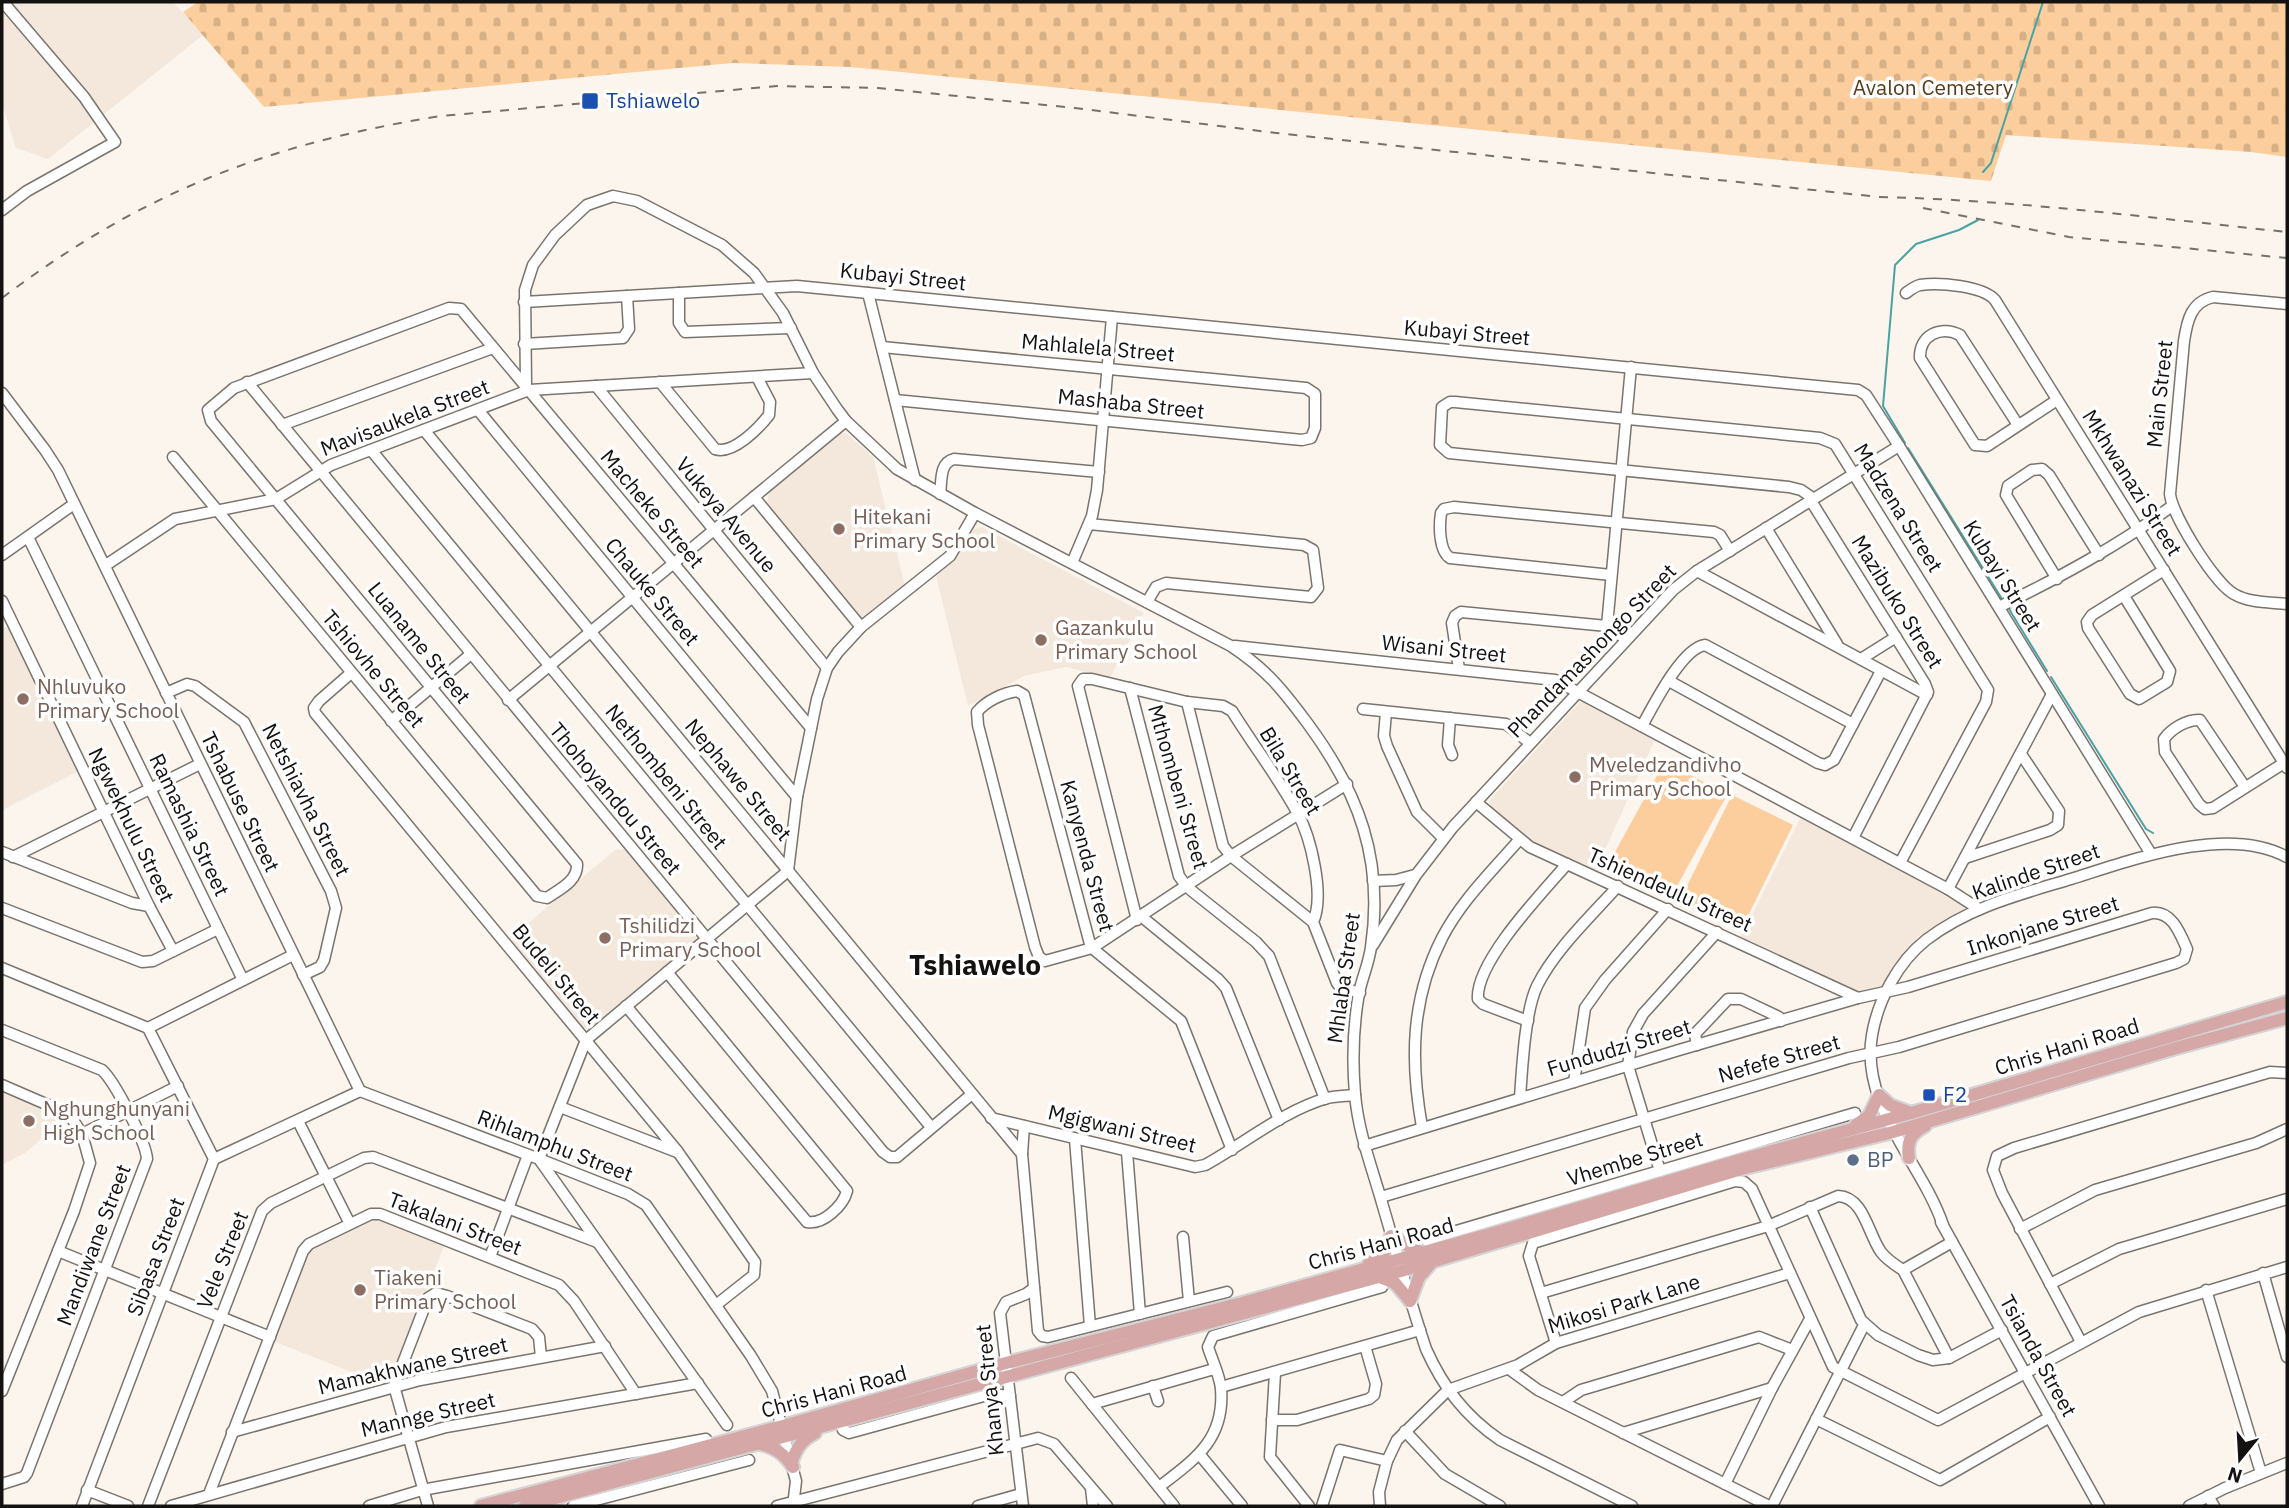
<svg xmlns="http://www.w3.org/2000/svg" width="2289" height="1508" font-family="'IBM Plex Sans',sans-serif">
<defs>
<pattern id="cemetery-stones" width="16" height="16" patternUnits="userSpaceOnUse" patternTransform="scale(1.75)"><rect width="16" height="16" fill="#fcce9d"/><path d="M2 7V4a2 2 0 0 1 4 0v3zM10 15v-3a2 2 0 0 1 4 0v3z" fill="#d7b086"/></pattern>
</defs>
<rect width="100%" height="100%" fill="#fbf5ee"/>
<!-- built -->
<g fill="#f3e8db">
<polygon points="2,2 173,2 203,35 48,159 16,148 2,103"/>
<polygon points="838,433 846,433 873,457 905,586 866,618 861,617 767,504 769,491"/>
<polygon points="982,527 1144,613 1110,678 1066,667 1024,676 968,706 936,576 955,560 974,529"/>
<polygon points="2,627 10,628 79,771 2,810"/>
<polygon points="1588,701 1655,739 1595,872 1524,839 1491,808 1489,801 1580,702"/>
<polygon points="1801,817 1964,904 1964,912 1918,937 1884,985 1860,992 1741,937"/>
<polygon points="627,849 695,932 697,940 589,1029 583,1028 512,942 513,936 615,850"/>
<polygon points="2,1091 60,1114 53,1129 25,1153 2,1165"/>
<polygon points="375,1216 445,1243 394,1378 384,1385 273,1341 310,1247"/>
</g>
<!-- cemetery -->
<polygon fill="url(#cemetery-stones)" points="198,2 2287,2 2287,157 2251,152 2006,135 1991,181 851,67 733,63 264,107 183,12"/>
<!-- pitch -->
<g fill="#fcce9d">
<polygon points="1665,761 1727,795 1671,897 1609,863"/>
<polygon points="1732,795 1793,825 1741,930 1680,900"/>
</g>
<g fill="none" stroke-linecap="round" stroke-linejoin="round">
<!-- stream -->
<g stroke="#49a2a4" stroke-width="2">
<polyline points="1983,172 1991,163 2043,2"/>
<polyline points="1905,443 1883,406 1895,265 1916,244 1959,230 1978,220"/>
<polyline points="1908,448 2002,599"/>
<polyline points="2009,609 2047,671"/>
<polyline points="2051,677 2146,829 2153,833"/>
</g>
<!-- minor casing -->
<g stroke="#7a746e" stroke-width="13">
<g id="minor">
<polyline points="2,210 27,191 115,142 84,97 3,2"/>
<polyline points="679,293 679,323 685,332 791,328"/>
<polyline points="868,293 915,480"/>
<path d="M1906,293C1910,290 1915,286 1920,285C1939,282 1983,286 1995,300L2287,768"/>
<polyline points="524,302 797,286 1858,390 1866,395 1899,446 2151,854"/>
<path d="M2287,304L2213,297C2191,302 2187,321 2184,341L2170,494C2172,515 2215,584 2234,594C2249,603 2270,602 2287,604"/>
<polyline points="524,344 623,338 629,329 627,296"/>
<polyline points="882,347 1306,388 1315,394 1315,428 1311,438 1302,440 895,400"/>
<polyline points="247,382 883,1152 890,1157 897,1157 972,1094"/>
<path d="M660,382L715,449C733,455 759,428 769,415L770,402L757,377"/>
<path d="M526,386L525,290L533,265L555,235L587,205L613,196L637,201L722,245L754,273L783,313L813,373L837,409L846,421L897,469L975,513L1231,646C1266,669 1283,690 1308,724C1359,793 1384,860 1371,947C1369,963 1362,978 1359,993C1353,1027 1352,1059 1355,1094C1358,1130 1370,1162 1380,1196C1395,1247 1409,1298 1426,1349C1443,1387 1465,1416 1500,1440L1632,1506"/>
<polyline points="596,386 827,668"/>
<polyline points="2,393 45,450 58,470 360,1091"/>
<polyline points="478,410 797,797"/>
<polyline points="282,425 493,348"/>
<path d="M2018,425L1960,335C1941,325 1919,335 1920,358L1975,445L1987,446L2057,400"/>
<polyline points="424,430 1022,1154"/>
<polyline points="371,450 931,1127"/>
<path d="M173,457L537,896L547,898C560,889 578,881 577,864L211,421L208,410L234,388L449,308L461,309L811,728"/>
<path d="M940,494C942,481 939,463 954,459L1099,472"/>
<polyline points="754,497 861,627"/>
<polyline points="1814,499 1801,490 1789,487 1449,453 1440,445 1442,407 1450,402 1455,402 1820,438 1835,444 1988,690 1986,702 1900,863"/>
<polyline points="1811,501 1925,684 1928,692 1853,838"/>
<polyline points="1089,524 1304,545 1313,550 1318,588 1311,597 1166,583 1156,587 1147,602"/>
<polyline points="1766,528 1837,644"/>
<polyline points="28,537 243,980"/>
<polyline points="2,555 74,504"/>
<polyline points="1072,563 1092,516 1097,490 1112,317"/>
<polyline points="106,565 175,519 276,499 331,465 529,390 813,373"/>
<polyline points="1697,571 1927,695"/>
<path d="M1611,575L1450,558C1439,551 1439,526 1441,513L1444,509L1454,507L1714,532L1720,535L1730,551"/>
<polyline points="2057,579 2006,495 2008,486 2032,470 2042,469 2049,475 2099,555"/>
<polyline points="2124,596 2170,671 2167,682 2139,699 2130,694 2088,628 2087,622 2092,615 2164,570"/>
<polyline points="2,601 149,906 173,951"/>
<path d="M1999,607C2060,577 2118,546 2172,506"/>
<polyline points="1607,626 1631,367"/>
<polyline points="1235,646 1555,680 1948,889 1979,909"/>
<polyline points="1861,659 1896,637"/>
<polyline points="1459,669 1452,623 1455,616 1461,612 1607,626 1626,639"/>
<polyline points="351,673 319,701 314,708 315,713 678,1152 755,1262 754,1275 716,1305"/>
<polyline points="1669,681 1818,763 1825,765 1834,760 1881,671"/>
<polyline points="1130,688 1179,876 1187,887 1256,942 1269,956 1325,1099"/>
<polyline points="166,693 187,684 195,686 244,722 331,891 336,908 324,960 320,967 303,975"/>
<polyline points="508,700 846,421"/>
<polyline points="1187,702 1223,846 1231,856 1313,922"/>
<polyline points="1363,709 1506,724 1530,743"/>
<polyline points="1386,712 1384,736 1387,746 1417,812 1443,838"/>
<polyline points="1450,718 1448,745 1452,755"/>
<polyline points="391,721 471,654"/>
<path d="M1642,726C1653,706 1682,648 1705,645L1853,724"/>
<path d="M2245,787L2200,720C2187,719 2171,729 2164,739L2165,752L2199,804L2205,809L2213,808L2284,763"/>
<polyline points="1476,802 1530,847 1858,998"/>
<polyline points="2,852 132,903 149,906"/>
<polyline points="13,857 200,764"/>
<polyline points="1965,858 2050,830 2058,825 2059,811 2021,754"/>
<polyline points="1373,881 1396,880 1415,875"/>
<polyline points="1948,889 2052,694"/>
<polyline points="2,908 142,962 153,961 218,929"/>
<polyline points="1142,917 1218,979 1226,988 1279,1120"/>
<path d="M1137,920L1078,686L1083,679H1092L1187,702L1223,706L1232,711C1253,745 1278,777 1297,812C1311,837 1325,896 1313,922L1337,983L1340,987L1360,993"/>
<polyline points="1373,945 1416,875 1453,827 1673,590 1697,571 1899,446"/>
<polyline points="2,968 148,1028 214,1159 82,1506"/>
<path d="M626,1006L807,1222C823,1225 843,1206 847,1191L667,972"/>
<path d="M1528,1021L1483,1004L1478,999C1475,962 1543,892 1567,864"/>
<polyline points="148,1028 293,955"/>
<path d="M2,1030L102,1070C115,1082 146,1142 147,1159L27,1473L24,1477L2,1484"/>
<polyline points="1697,1045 1695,1034 1728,999 1741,999 1779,1017 1781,1021"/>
<polyline points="1574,1082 1585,1008 1605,980 1668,909"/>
<polyline points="2,1085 69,1114 82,1134 90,1163 74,1211 2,1391"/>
<polyline points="360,1091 539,1159 628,1194 646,1205 751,1356 772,1391 796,1481 793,1506"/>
<path d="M1520,1098C1522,1069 1525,1011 1537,986C1554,951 1591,916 1618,886"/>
<polyline points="560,1107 677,1152"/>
<path d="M991,1118L1195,1167L1205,1165C1245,1143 1283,1111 1327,1098C1336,1096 1346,1096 1355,1095"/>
<polyline points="298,1121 349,1222"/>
<polyline points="1024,1126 1022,1154 1038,1331 1042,1336 1048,1337 1227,1292"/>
<path d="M1422,1127C1410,1060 1411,999 1442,938C1461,901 1492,871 1519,840"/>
<polyline points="82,1134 178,1086"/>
<polyline points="1075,1139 1090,1326"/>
<path d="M1364,1146L1679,1050L1858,998L1908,987L2152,913C2172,911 2180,933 2187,949L2184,959L2176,963L1899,1047L1849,1058L1381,1197"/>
<path d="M1232,1150L1181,1021L1092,948L1090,944L1024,695L1017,691C1003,693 986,701 977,712L978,725L1035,947L1039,957L1045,961L1092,948L1231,856L1347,784"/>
<polyline points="1127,1152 1140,1314"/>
<polyline points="214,1159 360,1091"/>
<polyline points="1660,1171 1628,1066 1633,1032 1643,1014 1717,932"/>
<polyline points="1810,1207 1861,1320 1878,1335 1918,1355 1933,1360 1949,1358 2002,1330"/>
<polyline points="1941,1222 2099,1506"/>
<path d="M1943,1225C1922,1163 1860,1107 1872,1035C1878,1000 1898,962 1926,940C1969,907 2021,894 2071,879C2132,860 2227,824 2287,857"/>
<polyline points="2020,1229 2095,1190 2256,1143 2287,1129"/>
<polyline points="1183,1237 1189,1301"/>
<polyline points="1426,1240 1855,1113"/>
<polyline points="58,1251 270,1337"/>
<polyline points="490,1257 528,1155"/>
<polyline points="1903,1270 1949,1358"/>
<polyline points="2263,1273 2287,1357"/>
<polyline points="2050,1284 2119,1249 2287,1199"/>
<polyline points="2206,1290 2261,1473"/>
<path d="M1541,1293L1768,1226L1838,1196C1864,1197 1868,1234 1881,1252C1887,1260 1895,1265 1903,1270L1952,1242"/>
<polyline points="2081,1342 2002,1193 1993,1170 1997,1156 2014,1148 2270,1072 2287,1073"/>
<polyline points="1556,1343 1529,1256 1533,1243 1735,1181 1744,1182 1752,1189 1833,1367 1938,1420 2139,1312 2287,1267"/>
<polyline points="1509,1369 1538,1390 1769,1506"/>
<polyline points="1275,1373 1270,1457 1309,1506"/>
<polyline points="1071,1378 1174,1506"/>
<polyline points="1153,1386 1158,1401"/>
<polyline points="1221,1387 1420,1330"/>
<polyline points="1563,1402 1581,1390 1759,1337 1792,1350"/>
<polyline points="1092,1404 1214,1369"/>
<polyline points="1816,1419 1940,1480 2050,1417"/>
<polyline points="1272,1420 1297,1420 1369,1399 1374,1395 1376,1384 1365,1346"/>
<polyline points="840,1422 843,1430 849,1433 991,1394 1010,1396"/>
<polyline points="727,1425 539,1159 586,1040 788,871 797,797 817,699 827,668 838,652 861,627 950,556 975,513"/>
<polyline points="1405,1431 1445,1474 1500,1506"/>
<polyline points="232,1432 420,1380 605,1346"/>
<polyline points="1623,1433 1772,1388"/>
<polyline points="1200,1455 1242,1506"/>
<polyline points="1725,1484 1772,1388 1810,1319"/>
<path d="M1159,1487C1194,1460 1225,1440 1221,1389C1220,1376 1212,1360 1208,1347L1213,1336L1382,1287"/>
<polyline points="1091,1488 1093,1506"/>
<polyline points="87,1490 128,1506"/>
<polyline points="209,1494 303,1251 309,1244 371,1214 380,1214 559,1285 574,1301 636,1394"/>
<polyline points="2208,1496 2214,1506"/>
<polyline points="148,1506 262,1211 271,1203 364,1158 373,1157 597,1242"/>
<polyline points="171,1506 446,1427 698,1383"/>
<polyline points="369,1506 422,1490 706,1439"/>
<polyline points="428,1506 394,1386 428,1298 436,1293 447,1296 532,1329 539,1337 541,1357"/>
<polyline points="573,1506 749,1460"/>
<polyline points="777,1506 1038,1438 1054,1444 1107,1506"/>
<polyline points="978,1506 1021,1494"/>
<polyline points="1023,1506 1000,1313 1006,1302 1026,1294 1034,1288"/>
<polyline points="1322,1506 1340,1450 1387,1461"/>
<polyline points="1380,1506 1379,1492 1387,1461 1397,1440 1448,1390 1518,1365 1556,1343 1790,1273"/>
<polyline points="1772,1506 1864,1325"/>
<polyline points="2189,1506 2225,1488 2287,1463"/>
</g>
</g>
<!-- major casing -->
<g stroke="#d5d4d4" stroke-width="16">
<g id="major">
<polyline points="1856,1125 1869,1116 1879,1095 1890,1105 1911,1113"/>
<path d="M1909,1158C1906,1142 1911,1133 1925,1126"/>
<polyline points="1369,1263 1384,1253 1391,1236 1422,1253"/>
<polyline points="1379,1277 1395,1283 1410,1301"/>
<polyline points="1410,1301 1419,1277 1432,1262"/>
<path d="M761,1444C776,1448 784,1454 793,1467"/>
<path d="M792,1461C797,1447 802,1440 815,1433"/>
<polyline points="481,1506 783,1426 1006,1363 1242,1303 1504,1230 1736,1161 1911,1113 2287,1002"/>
<polyline points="525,1506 1401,1271 1745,1168 1893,1132 2176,1048 2287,1018"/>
</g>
</g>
<!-- minor -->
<use href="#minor" stroke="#fff" stroke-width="10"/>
<!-- major -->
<use href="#major" stroke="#d6a7a7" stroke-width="12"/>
<!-- rail -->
<g stroke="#75716d" stroke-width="2" stroke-dasharray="9 9" stroke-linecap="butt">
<polyline points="1923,208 2069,237 2287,258"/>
<path d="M2,298C141,193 269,143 441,116L777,86L878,88L1075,108L1276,133L1879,197C2016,200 2152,218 2287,232"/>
</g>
</g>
<!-- markers -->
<g fill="#1a4fb4" stroke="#fff" stroke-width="2.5">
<rect x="581" y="92" width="18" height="18" rx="3.5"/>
<rect x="1922" y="1088" width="14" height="14" rx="3.5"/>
</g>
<g fill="#8d6e63" stroke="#fff" stroke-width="2.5">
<circle cx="839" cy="529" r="7"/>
<circle cx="1041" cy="640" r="7"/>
<circle cx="23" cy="699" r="7"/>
<circle cx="1575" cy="777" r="7"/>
<circle cx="605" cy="938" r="7"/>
<circle cx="29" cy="1121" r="7"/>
<circle cx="360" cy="1290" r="7"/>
</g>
<circle fill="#5c6f8a" stroke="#fff" stroke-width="2.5" cx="1853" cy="1160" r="7"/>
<g text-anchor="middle" stroke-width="7" stroke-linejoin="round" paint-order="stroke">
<!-- park labels -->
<g font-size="21" fill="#553c1e" stroke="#fff">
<text x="1933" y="95">Avalon Cemetery</text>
</g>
<!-- transit labels -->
<g font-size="21" fill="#164399" stroke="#fff" text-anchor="start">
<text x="606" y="108">Tshiawelo</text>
<text x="1943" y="1102">F2</text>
</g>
<!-- street labels -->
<g font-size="21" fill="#141210" stroke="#fff">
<text transform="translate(903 277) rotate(6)" y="7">Kubayi Street</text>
<text transform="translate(1467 333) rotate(5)" y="7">Kubayi Street</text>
<text transform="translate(1098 348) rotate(5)" y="7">Mahlalela Street</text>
<text transform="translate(2160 394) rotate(-84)" y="7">Main Street</text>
<text transform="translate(1131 404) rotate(6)" y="7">Mashaba Street</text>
<text transform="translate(405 418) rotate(-21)" y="7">Mavisaukela Street</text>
<text transform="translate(2132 483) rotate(58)" y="7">Mkhwanazi Street</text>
<text transform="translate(1898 508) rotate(58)" y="7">Madzena Street</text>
<text transform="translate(652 509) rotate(50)" y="7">Macheke Street</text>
<text transform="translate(726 515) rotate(50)" y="7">Vukeya Avenue</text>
<text transform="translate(2002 576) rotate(58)" y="7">Kubayi Street</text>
<text transform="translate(652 592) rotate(50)" y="7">Chauke Street</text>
<text transform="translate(1897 602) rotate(58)" y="7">Mazibuko Street</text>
<text transform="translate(419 643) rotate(51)" y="7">Luaname Street</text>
<text transform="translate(1444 649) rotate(6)" y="7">Wisani Street</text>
<text transform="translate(1592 651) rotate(-46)" y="7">Phandamashongo Street</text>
<text transform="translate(373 669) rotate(50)" y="7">Tshiovhe Street</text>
<text transform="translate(1290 771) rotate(59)" y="7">Bila Street</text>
<text transform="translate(666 777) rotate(51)" y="7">Nethombeni Street</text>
<text transform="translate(738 780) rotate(50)" y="7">Nephawe Street</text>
<text transform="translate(1178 787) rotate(74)" y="7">Mthombeni Street</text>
<text transform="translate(615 799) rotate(50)" y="7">Thohoyandou Street</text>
<text transform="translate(306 800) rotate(63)" y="7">Netshiavha Street</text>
<text transform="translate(240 802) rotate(64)" y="7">Tshabuse Street</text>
<text transform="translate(131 825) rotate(64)" y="7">Ngwekhulu Street</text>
<text transform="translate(189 825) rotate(64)" y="7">Ramashia Street</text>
<text transform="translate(1087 856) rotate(75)" y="7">Kanyenda Street</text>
<text transform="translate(2036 872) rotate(-19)" y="7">Kalinde Street</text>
<text transform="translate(1670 890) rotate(24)" y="7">Tshiendeulu Street</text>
<text transform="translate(2043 926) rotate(-17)" y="7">Inkonjane Street</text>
<text transform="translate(556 974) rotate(50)" y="7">Budeli Street</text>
<text transform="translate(1344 978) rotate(-82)" y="7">Mhlaba Street</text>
<text transform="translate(2067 1047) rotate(-17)" y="7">Chris Hani Road</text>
<text transform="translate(1619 1048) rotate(-17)" y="7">Fundudzi Street</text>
<text transform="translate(1779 1059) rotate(-16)" y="7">Nefefe Street</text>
<text transform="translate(1122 1129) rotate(13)" y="7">Mgigwani Street</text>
<text transform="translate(555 1146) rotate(21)" y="7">Rihlamphu Street</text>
<text transform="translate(1635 1159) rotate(-17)" y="7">Vhembe Street</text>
<text transform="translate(455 1224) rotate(21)" y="7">Takalani Street</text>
<text transform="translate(1381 1244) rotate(-15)" y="7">Chris Hani Road</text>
<text transform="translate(94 1245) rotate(-69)" y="7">Mandiwane Street</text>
<text transform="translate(156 1257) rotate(-69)" y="7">Sibasa Street</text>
<text transform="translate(223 1260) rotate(-68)" y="7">Vele Street</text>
<text transform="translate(1624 1304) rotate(-17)" y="7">Mikosi Park Lane</text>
<text transform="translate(2038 1356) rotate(61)" y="7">Tsianda Street</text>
<text transform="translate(413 1366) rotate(-13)" y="7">Mamakhwane Street</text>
<text transform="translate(990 1390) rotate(-96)" y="7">Khanya Street</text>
<text transform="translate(834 1392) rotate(-15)" y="7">Chris Hani Road</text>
<text transform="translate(428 1415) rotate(-13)" y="7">Mannge Street</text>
</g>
<!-- education labels -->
<g font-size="21" fill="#785e54" stroke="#fff" text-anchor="start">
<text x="853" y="524">Hitekani<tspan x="853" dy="24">Primary School</tspan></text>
<text x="1055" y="635">Gazankulu<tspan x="1055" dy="24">Primary School</tspan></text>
<text x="37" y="694">Nhluvuko<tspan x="37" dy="24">Primary School</tspan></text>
<text x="1589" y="772">Mveledzandivho<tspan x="1589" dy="24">Primary School</tspan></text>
<text x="619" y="933">Tshilidzi<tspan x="619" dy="24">Primary School</tspan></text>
<text x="43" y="1116">Nghunghunyani<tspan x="43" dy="24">High School</tspan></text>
<text x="374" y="1285">Tiakeni<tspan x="374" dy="24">Primary School</tspan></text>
</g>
<!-- service labels -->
<g font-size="21" fill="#4e5e75" stroke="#fff" text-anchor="start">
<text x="1867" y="1167">BP</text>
</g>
<!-- district labels -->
<g font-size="28" font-weight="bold" fill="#141210" stroke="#fff">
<text x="975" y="975">Tshiawelo</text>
</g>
</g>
<!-- border -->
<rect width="2289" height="1508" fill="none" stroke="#141210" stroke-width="7"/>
<!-- north arrow -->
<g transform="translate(2240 1459) rotate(198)" stroke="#ffffff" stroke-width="5" paint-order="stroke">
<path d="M0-5L12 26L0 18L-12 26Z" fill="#141210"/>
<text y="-10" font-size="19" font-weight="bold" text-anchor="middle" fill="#141210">N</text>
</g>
</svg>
